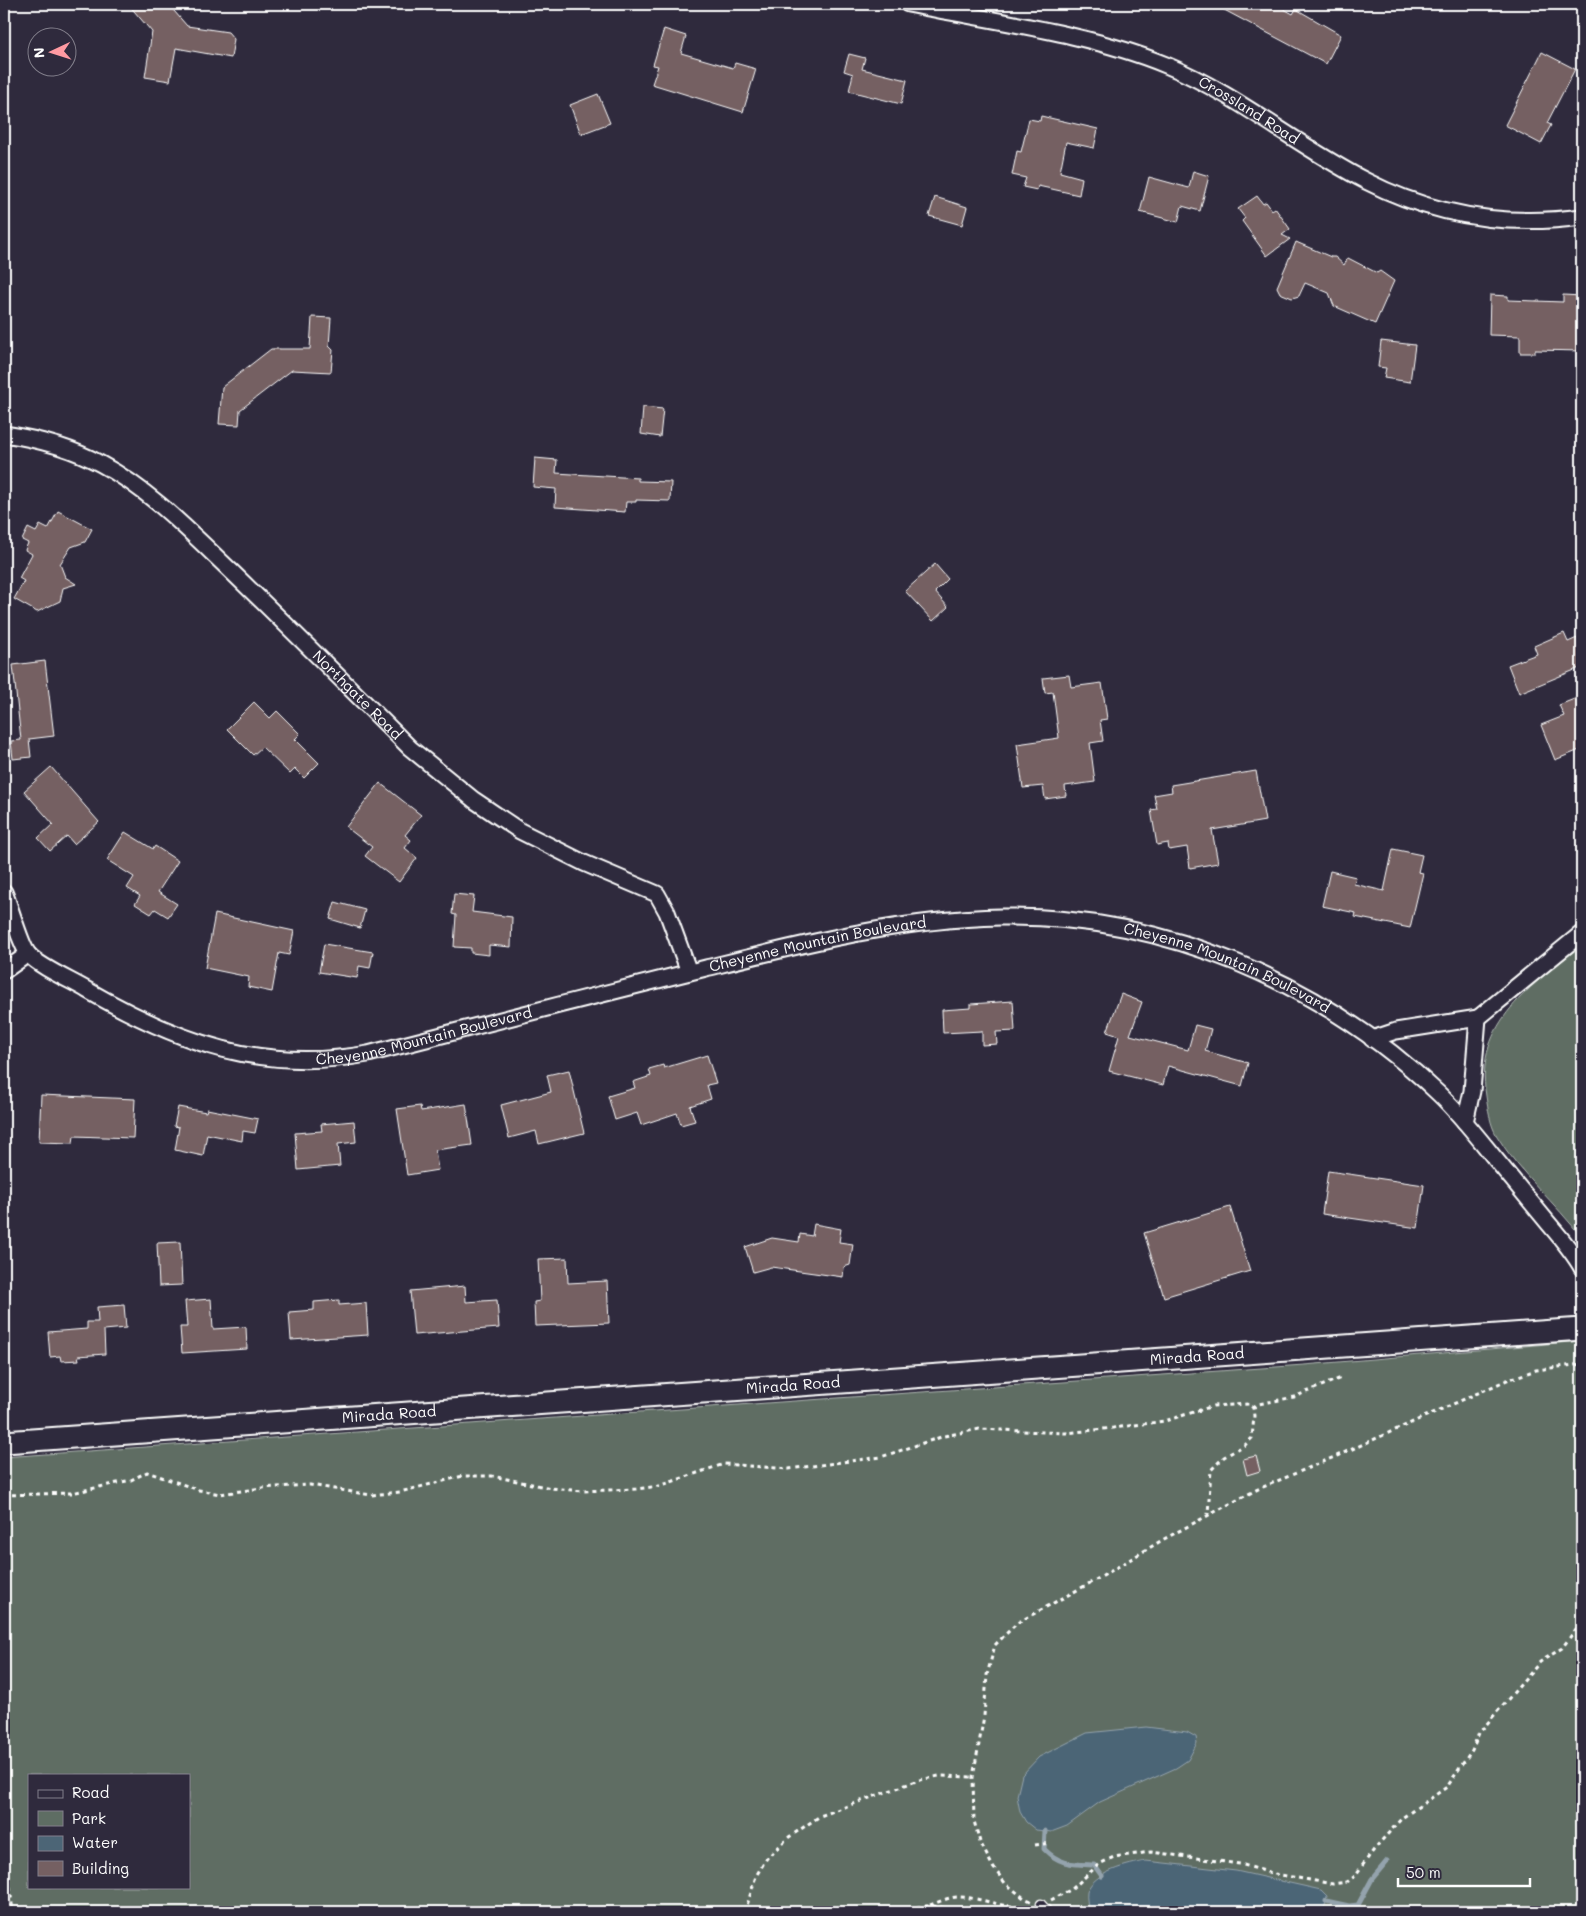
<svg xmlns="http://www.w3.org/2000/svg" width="1586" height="1916" font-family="Mali,sans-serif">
<rect width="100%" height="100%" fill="#2f2a3d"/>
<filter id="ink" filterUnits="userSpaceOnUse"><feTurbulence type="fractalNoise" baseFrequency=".02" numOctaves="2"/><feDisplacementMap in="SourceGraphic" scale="10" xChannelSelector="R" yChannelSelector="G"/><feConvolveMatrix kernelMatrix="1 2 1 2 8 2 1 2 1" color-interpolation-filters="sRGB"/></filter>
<g filter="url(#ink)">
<!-- green -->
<g fill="#5e6d63" stroke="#aeb6b1" fill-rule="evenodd">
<path d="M1582,945V1238C1556,1203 1520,1174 1497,1136C1490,1125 1488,1109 1486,1096C1474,1022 1532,986 1582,945Z"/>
<path d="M1582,1341V1912H4V1457L1304,1365ZM29,1775H189V1887H29Z"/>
</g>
<!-- water -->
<g fill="#4c6576" stroke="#94a3ad">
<polygon points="1146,1727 1187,1732 1196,1737 1197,1743 1188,1760 1176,1768 1100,1802 1067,1826 1051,1832 1045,1831 1036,1830 1026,1822 1020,1812 1017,1796 1022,1775 1039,1757 1087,1733"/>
<path d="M1146,1861L1236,1871L1321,1890L1327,1896L1325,1906L1319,1912H1089C1088,1906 1086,1898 1087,1892C1093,1872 1129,1864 1146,1861Z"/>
</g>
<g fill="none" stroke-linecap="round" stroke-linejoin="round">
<!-- stream -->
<g stroke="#94a3ad" stroke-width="5">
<path d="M1045,1831L1044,1849C1060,1865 1072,1864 1094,1865L1102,1876"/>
<polyline points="1326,1901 1349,1906 1358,1905 1372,1879 1387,1861"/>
</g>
</g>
<!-- building -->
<g fill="#756062" stroke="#fff">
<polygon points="128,4 168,4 187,26 228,32 234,39 231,58 176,48 170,81 145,77 152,32"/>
<polygon points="1213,4 1275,4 1293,14 1296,9 1341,35 1326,64"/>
<polygon points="664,29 686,36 681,53 733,68 735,63 756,69 743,112 652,84 658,66 653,65"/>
<polygon points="1542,52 1575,69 1547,123 1551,125 1541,144 1505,125"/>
<polygon points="849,54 865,58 862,69 907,80 901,104 849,91 853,74 844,71"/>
<polygon points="598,94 610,123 581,134 570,105"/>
<polygon points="1041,116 1098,129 1094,148 1066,142 1060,172 1082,178 1079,195 1038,186 1037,190 1023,187 1026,178 1012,175 1017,151 1021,152 1029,119 1040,121"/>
<polygon points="1193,171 1209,176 1200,211 1182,206 1178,222 1140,212 1149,177 1189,188"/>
<polygon points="1257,196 1263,204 1266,202 1272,210 1275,208 1290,229 1282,235 1290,239 1267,256 1242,221 1245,218 1238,209"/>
<polygon points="935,197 967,207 962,225 929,216"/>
<polygon points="1296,242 1331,257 1335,257 1344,265 1348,258 1377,273 1380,271 1394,281 1375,324 1334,306 1329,293 1305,283 1299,296 1292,298 1280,293 1277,287"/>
<polygon points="1490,295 1508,296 1508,300 1563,302 1563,295 1582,296 1582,351 1535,350 1535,353 1520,353 1520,336 1489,335"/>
<polygon points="312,317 331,318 329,346 333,350 331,372 292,370 240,410 239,425 219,424 222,387 271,349 310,349"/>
<polygon points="1381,341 1415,345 1410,382 1384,378 1386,368 1378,367"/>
<polygon points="643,407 663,409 660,437 641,434"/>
<polygon points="535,458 557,460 556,473 638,478 638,481 671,482 670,501 636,500 636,502 626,502 625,512 555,507 556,489 533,487"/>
<polygon points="58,511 92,529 85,542 71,547 60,564 65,577 76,584 63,588 60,601 37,612 14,599 24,581 19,578 32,554 25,550 28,543 22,540 28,528 36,532 40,525 48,529"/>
<polygon points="935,564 948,579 935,592 948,607 933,621 905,591"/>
<polygon points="1564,633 1568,642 1577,638 1582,652 1582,667 1519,693 1508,665 1537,654 1534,646"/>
<polygon points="45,661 54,736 29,739 31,757 13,759 11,741 21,740 13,665"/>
<polygon points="1069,675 1071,687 1102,683 1107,719 1100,720 1103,741 1090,743 1095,782 1065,786 1066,796 1045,799 1043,786 1023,788 1017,744 1059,738 1053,692 1045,693 1043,678"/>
<polygon points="1582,696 1582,749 1555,760 1541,725 1564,716 1559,705"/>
<polygon points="254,702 270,718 277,711 300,734 295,739 319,763 304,778 295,769 290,774 262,747 253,755 227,729"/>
<polygon points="51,767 99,822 74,844 67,836 50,851 38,838 53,824 24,791"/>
<polygon points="1256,771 1265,821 1212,830 1218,863 1190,868 1187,847 1169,850 1168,843 1157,845 1151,810 1157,809 1154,795 1172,792 1171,785"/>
<polygon points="380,783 421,815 405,835 411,840 405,848 417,858 399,882 365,856 372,847 346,827"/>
<polygon points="125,832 153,849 155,846 178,861 158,892 177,904 168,917 155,909 151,914 135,904 140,896 127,888 134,877 107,860"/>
<polygon points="1393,849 1422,855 1418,872 1423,873 1410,928 1355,917 1356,913 1322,906 1330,871 1356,877 1354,884 1384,891"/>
<polygon points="454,894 474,896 472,912 512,917 511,947 489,945 489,955 471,953 471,948 454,947 456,915 452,914"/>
<polygon points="335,902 365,910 360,928 330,919"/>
<polygon points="215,914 294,931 289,955 279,953 272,992 248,987 249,977 205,968"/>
<polygon points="324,944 373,952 370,968 359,966 357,978 319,972"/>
<polygon points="1121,994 1142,1002 1130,1035 1188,1050 1195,1025 1211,1029 1205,1051 1248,1063 1242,1086 1168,1066 1163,1085 1109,1071 1119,1036 1107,1032"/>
<polygon points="1013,1001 1015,1031 996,1032 997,1044 982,1045 982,1031 943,1033 942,1010 971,1008 971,1004"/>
<polygon points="707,1055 716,1083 707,1085 711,1099 690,1106 695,1121 681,1125 677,1113 641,1125 637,1113 615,1120 608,1096 635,1088 633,1082 651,1076 649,1069 663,1065 664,1068"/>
<polygon points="569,1070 584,1133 539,1144 536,1131 509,1138 501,1105 551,1092 547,1075"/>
<polygon points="41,1095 135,1099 133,1138 74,1136 73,1143 39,1142"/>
<polygon points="466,1104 472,1145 435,1150 438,1170 407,1175 397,1109 420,1106 421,1111"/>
<polygon points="178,1107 206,1112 207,1109 258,1119 255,1133 243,1131 242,1141 207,1134 203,1156 175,1150 179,1127 174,1126"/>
<polygon points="354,1121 356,1142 338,1144 340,1166 298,1170 295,1133 322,1131 321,1124"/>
<polygon points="1328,1171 1424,1185 1418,1228 1322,1214"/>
<polygon points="1230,1207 1250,1271 1164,1297 1144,1233"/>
<polygon points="814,1224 841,1229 839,1242 853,1244 850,1265 844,1267 843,1277 771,1267 753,1272 745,1247 772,1238 799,1242 800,1234 812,1236"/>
<polygon points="180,1242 182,1285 159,1286 157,1243"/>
<polygon points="567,1258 568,1283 607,1281 609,1323 535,1326 534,1302 540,1301 538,1259"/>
<polygon points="465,1286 466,1302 497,1300 499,1328 414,1335 410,1291"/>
<polygon points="211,1299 213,1329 246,1327 247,1349 182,1353 180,1327 187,1327 185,1301"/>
<polygon points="339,1300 339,1305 366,1303 368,1335 291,1340 289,1312 314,1310 314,1302"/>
<polygon points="124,1305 126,1328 104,1330 105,1354 78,1356 79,1360 61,1361 60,1356 50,1357 48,1332 87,1329 87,1322 98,1322 97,1307"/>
<polygon points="1256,1456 1260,1471 1247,1475 1243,1459"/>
</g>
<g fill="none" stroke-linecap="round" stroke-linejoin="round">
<!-- lane casing -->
<g stroke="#fff" stroke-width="11">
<polyline id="lane" points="1041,1904 1048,1912"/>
</g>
<!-- street casing -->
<g stroke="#fff" stroke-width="19">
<g id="street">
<path id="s1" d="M908,4C991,21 1089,33 1166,65C1237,94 1297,146 1366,181C1434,216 1507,227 1582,217"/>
<path id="s2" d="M4,434C38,439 70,447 101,464C150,490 192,534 232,572C292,630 351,689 410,748L474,800L520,831L584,863L657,894L667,912L689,972"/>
<path id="s3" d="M4,892C10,905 21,947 29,955C40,967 72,981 87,990C179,1043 261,1073 368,1054C481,1025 593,996 706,968C803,944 900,919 1001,917C1163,914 1323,983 1439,1094C1459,1113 1476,1135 1493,1156C1512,1179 1530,1201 1549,1224C1561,1238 1573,1252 1582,1268"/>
<polyline points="4,971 28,954"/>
<polyline points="1478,1018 1582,933"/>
<polyline points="1372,1039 1396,1031 1478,1018"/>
<polyline points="1465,1122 1472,1091 1478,1018"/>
</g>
</g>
<!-- secondary casing -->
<g stroke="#fff" stroke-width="25">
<g id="secondary">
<path id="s4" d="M4,1442L1582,1329"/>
</g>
</g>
<!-- path -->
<g stroke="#fff" stroke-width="3" stroke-dasharray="4 4" stroke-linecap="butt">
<polyline points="1253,1408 1259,1404 1294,1397 1341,1378"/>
<polyline points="4,1495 72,1493 131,1480 147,1472 199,1490 220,1494 262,1488 310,1485 371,1495 400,1492 463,1476 492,1476 551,1488 582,1491 636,1489 659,1486 724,1464 789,1469 881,1457 944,1436 980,1429 1066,1433 1113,1428 1165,1421 1213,1406 1249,1404 1253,1408 1254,1416 1252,1438 1245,1445 1224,1457 1211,1470 1208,1514"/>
<polyline points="4,1839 13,1912"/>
<polyline points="1035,1845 1050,1843"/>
<polyline points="1051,1900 1072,1889 1099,1864 1114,1857 1151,1852 1240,1864 1275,1874 1333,1884 1347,1882 1354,1877 1376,1847 1402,1818 1447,1787 1472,1750 1479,1733 1540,1662 1562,1648 1582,1621"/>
<polyline points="1031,1901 1024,1898 1005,1883 993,1867 980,1842 974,1821 973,1777 984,1716 987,1675 995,1645 1017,1623 1101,1577 1164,1539 1256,1490 1339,1455 1507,1380 1536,1370 1582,1364"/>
<path d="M930,1905C939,1902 951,1896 960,1897C985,1898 1006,1910 1031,1906"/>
<polyline points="745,1912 756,1876 767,1858 789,1837 820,1816 919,1780 939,1776 973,1777"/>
<path d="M901,1912C920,1905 936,1903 955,1912"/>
</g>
<!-- lane -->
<use href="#lane" stroke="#2f2a3d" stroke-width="8"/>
<!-- street -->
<use href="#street" stroke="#2f2a3d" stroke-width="15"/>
<!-- secondary -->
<use href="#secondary" stroke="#2f2a3d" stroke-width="21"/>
</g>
</g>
<g text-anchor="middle" stroke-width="4" stroke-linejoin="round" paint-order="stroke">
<!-- street labels -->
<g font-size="15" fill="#fff" stroke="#2f2a3d">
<text dy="5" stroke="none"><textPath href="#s1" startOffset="360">Crossland Road</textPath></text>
<text dy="5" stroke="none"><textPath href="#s2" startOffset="448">Northgate Road</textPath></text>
<text dy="5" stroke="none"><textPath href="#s3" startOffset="894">Cheyenne Mountain Boulevard</textPath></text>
<text dy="5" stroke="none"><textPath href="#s3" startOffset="1314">Cheyenne Mountain Boulevard</textPath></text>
<text dy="5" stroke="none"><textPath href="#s3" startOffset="489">Cheyenne Mountain Boulevard</textPath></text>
<text dy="5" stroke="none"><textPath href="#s4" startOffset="1196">Mirada Road</textPath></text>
<text dy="5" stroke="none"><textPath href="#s4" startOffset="791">Mirada Road</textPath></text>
<text dy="5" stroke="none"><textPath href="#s4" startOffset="386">Mirada Road</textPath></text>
</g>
</g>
<!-- margin -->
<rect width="1586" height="1916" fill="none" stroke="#2f2a3d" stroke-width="20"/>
<rect x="10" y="10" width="1566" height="1896" fill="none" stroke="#fff" stroke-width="2" filter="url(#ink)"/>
<!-- legend -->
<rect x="28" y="1774" width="162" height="115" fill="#2f2a3d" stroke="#827f8b"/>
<rect x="38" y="1790" width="25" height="8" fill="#2f2a3d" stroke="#827f8b"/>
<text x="72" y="1798" font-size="15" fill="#ffffff">Road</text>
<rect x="38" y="1811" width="25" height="15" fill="#5e6d63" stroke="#827f8b"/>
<text x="72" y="1824" font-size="15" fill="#ffffff">Park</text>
<rect x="38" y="1836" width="25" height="15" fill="#4c6576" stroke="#827f8b"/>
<text x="72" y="1848" font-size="15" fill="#ffffff">Water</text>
<rect x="38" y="1861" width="25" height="15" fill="#756062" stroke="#827f8b"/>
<text x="72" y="1874" font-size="15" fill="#ffffff">Building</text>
<!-- north arrow -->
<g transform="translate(52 52) rotate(266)"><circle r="24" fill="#2f2a3d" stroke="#827f8b"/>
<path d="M0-4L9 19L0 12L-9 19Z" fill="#ff9aa2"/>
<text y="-8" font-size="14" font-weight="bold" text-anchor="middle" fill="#ffffff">N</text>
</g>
<!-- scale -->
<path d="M1398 1878v8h132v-8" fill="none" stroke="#ffffff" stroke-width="2.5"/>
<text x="1406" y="1878" font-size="15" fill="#ffffff" stroke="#2f2a3d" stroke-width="4" paint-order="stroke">50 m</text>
</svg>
